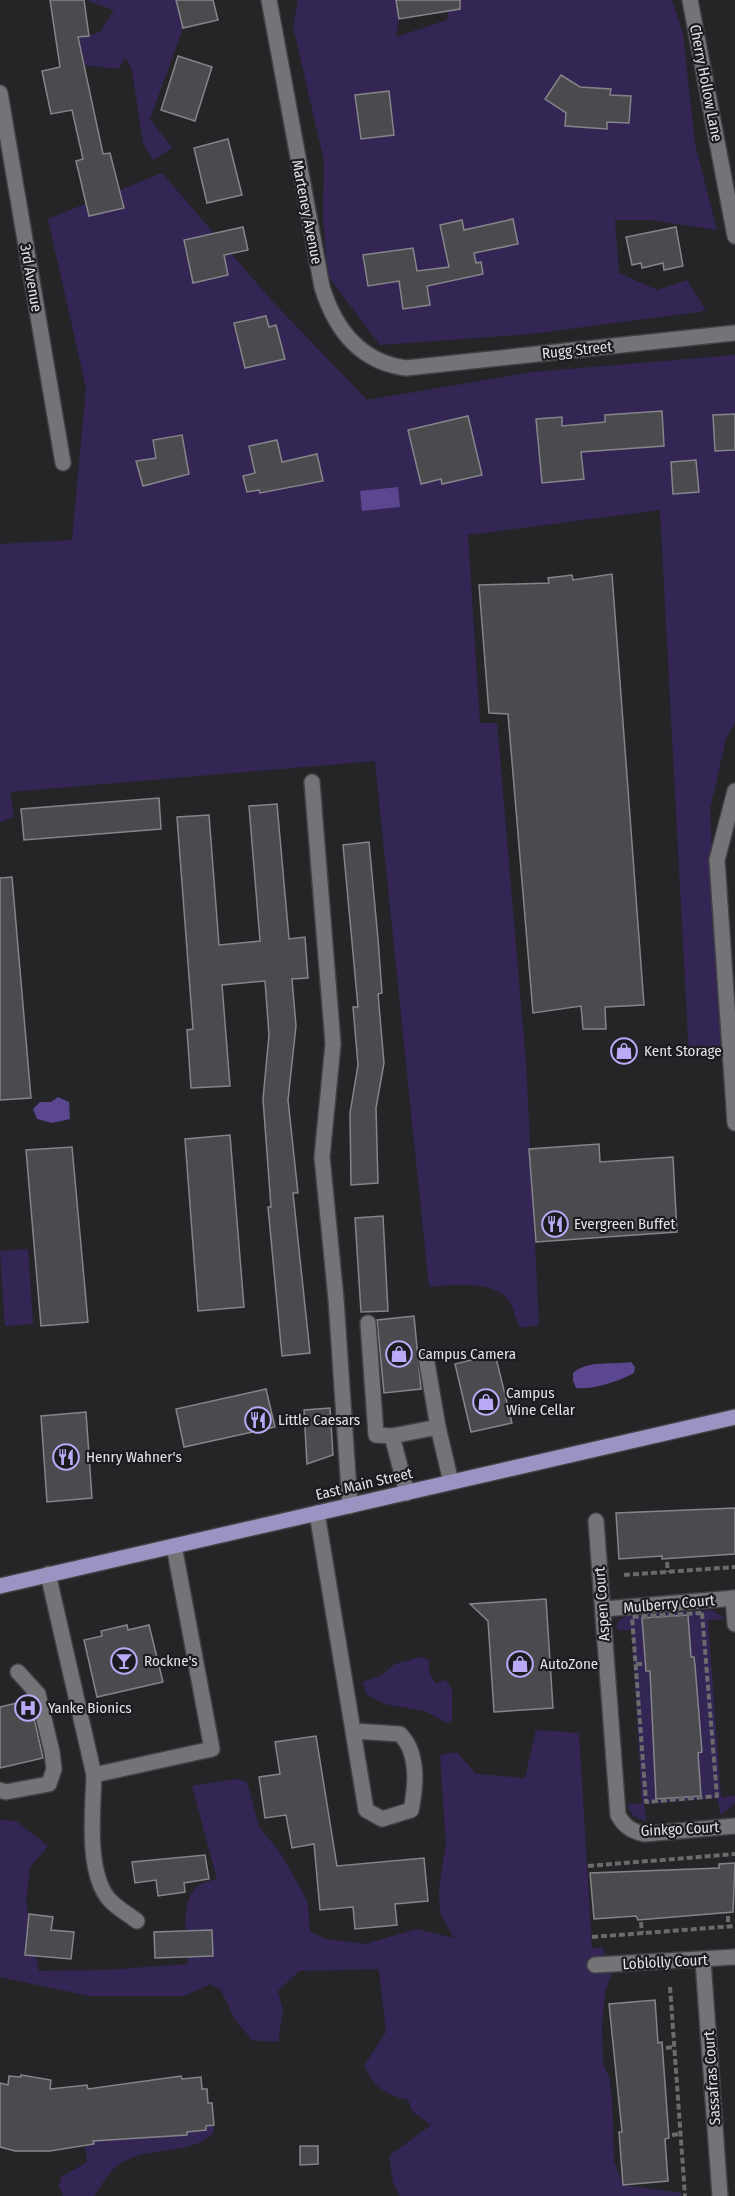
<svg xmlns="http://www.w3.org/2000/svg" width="735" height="2196" font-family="'Fira Sans Condensed',sans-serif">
<rect width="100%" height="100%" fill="#252528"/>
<!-- green -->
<g fill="#332655">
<polygon points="85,0 176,0 183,28 150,119 172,148 153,160 143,143 132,70 126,58 118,69 68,63 66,42 100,32 114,10"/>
<polygon points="298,0 396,0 399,19 396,37 447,20 449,0 672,0 683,34 695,144 717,230 651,220 615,220 619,273 657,290 687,280 706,311 530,334 380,345 328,276 323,219 324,161 293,26"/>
<path d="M162,173L272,301L367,400L533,372L735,355V723L726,738L710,809L721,1055L689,1056L660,510L468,535L480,723H497L526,1063L539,1325L520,1328C516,1320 513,1305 507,1298C492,1281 449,1284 429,1287L375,761L10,792L14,817L0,822V544L72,540L86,388L48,219Z"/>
<polygon points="28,1249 33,1324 5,1326 0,1251"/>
<path d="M712,1610L726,1619L708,1620L721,1797L735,1796V1803L721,1815L717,1798L644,1804L646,1821C635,1819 631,1814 627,1805L642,1803L632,1630H617C616,1622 619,1620 626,1616Z"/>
<polygon points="421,1657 429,1660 429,1671 435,1683 446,1680 452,1691 452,1721 445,1722 425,1711 385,1704 366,1694 363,1682 380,1676 395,1664"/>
<path d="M536,1730L579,1733L592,1949L602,1947L612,1971L605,1993L602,2025L603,2064L609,2077L612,2101L614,2161L623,2185L681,2193V2196H400L393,2183L389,2156L431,2125L413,2112L408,2100C386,2095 374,2087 364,2066L386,2032L379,1969L299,1971L278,1991L283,2011L278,2042L252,2040L234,2018L221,1990L211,1984L184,1996H89L0,1977V1820L16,1821L48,1846L30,1867L26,1902L39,1971L104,1970L188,1964C187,1943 179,1898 199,1885C203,1882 211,1881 217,1879L192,1786L237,1779L247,1782L259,1827L279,1851L307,1900L310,1931L325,1939L365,1944L417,1929L454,1938L440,1913L439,1888L446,1844L440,1755L457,1752L476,1774L525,1778Z"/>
<path d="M214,2125L213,2133C189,2157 149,2145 121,2163C109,2170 102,2185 94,2196H63L59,2186L61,2177L87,2162L85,2145L94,2144L93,2141L156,2138V2135L170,2133V2137L187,2135V2132L206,2130V2126Z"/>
</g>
<!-- water -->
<g fill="#5a478f">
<polygon points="398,487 400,507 362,511 360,491"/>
<polygon points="58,1097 69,1102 70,1119 52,1123 37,1119 33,1109 40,1102 51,1102"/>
<path d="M631,1362L635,1367L634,1373C619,1381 594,1390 576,1388L573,1381V1373C587,1360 612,1365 631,1362Z"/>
</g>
<!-- building -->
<g fill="#4b4b4f" stroke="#858589" stroke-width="1.5">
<polygon points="50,0 84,0 89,36 78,37 103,154 110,153 124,208 89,216 76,161 83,159 72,110 51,114 42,71 60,67"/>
<polygon points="176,0 213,0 218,20 183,28"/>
<polygon points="396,0 460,0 460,9 399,19"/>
<polygon points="178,56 212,67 195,121 161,110"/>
<polygon points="561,75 580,87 611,89 610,95 631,96 629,123 607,122 607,129 565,126 566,113 545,99"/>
<polygon points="389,91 394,135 361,139 355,95"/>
<polygon points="228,139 242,195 207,203 194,148"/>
<polygon points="513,219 518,244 474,253 476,263 481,262 483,274 427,286 430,305 403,309 399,281 368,286 363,255 413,248 417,271 449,267 440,225 462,220 464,230"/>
<polygon points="243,227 248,250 224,255 228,275 193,283 184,240"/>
<polygon points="676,227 683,266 664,270 663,263 642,268 641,263 632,265 626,237"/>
<polygon points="266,316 269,327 276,325 285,359 245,368 234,323"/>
<polygon points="662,411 664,446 581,452 584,479 542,483 536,419 562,417 562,426 605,422 605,415"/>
<polygon points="735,414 735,450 715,451 713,415"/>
<polygon points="468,416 482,475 442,484 441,479 421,484 408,430"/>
<polygon points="182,435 189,474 143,486 136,461 156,458 153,440"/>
<polygon points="277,440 282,462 317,454 323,481 260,493 259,490 247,492 243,476 255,473 249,446"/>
<polygon points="696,460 699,492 673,494 671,462"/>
<polygon points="612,574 644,1005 605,1007 606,1029 583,1029 581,1006 533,1013 508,714 489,713 479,585 549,583 548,578 572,575 573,580"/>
<polygon points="159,798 161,829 24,840 21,809"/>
<polygon points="277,804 289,939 305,937 308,978 292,979 296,1026 288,1100 298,1193 293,1193 310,1353 282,1356 268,1207 271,1207 263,1099 269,1035 265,981 222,985 230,1086 191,1088 187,1030 193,1029 177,817 209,815 219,945 260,941 249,806"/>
<polygon points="369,842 378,939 382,993 378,994 384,1063 376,1108 378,1183 351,1185 350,1113 358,1065 353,1007 358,1007 343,845"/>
<polygon points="12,877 31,1098 0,1100 0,878"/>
<polygon points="230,1135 244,1307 198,1311 185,1139"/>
<polygon points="599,1144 600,1162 673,1157 677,1232 536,1242 529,1149"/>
<polygon points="72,1147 88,1322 41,1326 26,1150"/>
<polygon points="383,1216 388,1311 361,1312 355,1218"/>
<polygon points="414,1316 421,1389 384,1393 377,1320"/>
<polygon points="495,1354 512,1423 471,1432 455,1364"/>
<polygon points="266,1389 275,1427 184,1447 176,1409"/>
<polygon points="330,1408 333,1455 307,1464 304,1410"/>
<polygon points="86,1412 92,1498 47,1502 41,1416"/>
<polygon points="735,1508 735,1554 662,1559 662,1556 619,1559 616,1513"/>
<polygon points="546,1599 553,1708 494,1712 488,1621 470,1604"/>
<polygon points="688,1615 691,1657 694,1657 695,1665 702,1752 698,1753 701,1796 656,1799 650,1671 646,1671 642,1618"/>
<polygon points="127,1625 128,1630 149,1625 163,1682 97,1697 84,1640 102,1636 101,1631"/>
<polygon points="30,1700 43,1758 0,1768 0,1707"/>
<polygon points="316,1736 337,1866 424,1858 428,1901 395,1904 397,1925 355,1929 353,1907 320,1910 314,1844 292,1848 286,1815 265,1818 259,1777 280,1774 275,1742"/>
<polygon points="205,1855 209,1879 184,1883 185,1892 158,1896 156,1880 135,1883 132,1862"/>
<polygon points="735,1863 733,1912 638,1920 636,1916 594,1919 590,1873 719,1868 719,1864"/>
<polygon points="29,1914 53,1917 51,1930 74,1932 71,1959 25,1955"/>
<polygon points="212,1930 213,1956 155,1958 154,1932"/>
<polygon points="655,2000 658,2043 662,2042 669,2138 665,2139 668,2181 623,2185 619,2132 622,2132 609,2004"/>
<polygon points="21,2075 51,2080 50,2089 87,2085 88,2089 181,2076 182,2079 201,2077 202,2089 207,2089 208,2103 212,2103 214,2125 206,2126 206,2130 187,2132 187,2135 93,2141 94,2144 50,2151 15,2151 0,2147 0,2083 8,2085 9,2076 21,2077"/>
<polygon points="300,2146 318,2146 318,2164 300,2165"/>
</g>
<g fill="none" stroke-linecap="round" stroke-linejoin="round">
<!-- minor casing -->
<g stroke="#414144" stroke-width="18">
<g id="minor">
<path d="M269,0L322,287C335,329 360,362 406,368L735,333"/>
<polyline points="690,0 735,236"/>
<polyline points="0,93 63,463"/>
<polyline points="312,782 333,1044 322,1157 336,1299 350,1506"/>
<polyline points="735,791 717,860 735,1123"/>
<polyline points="368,1323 376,1435 392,1436 407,1493"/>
<polyline points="438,1427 451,1482"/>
<polyline points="392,1436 438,1427 426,1357"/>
<path d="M317,1513L366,1810L382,1819L411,1810C416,1786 419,1753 400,1734L354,1731"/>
<path d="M596,1521L618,1815C624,1826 631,1831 644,1834L735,1826"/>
<polyline points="48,1574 94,1775 212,1749 174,1546"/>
<polyline points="733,1598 735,1624"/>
<polyline points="604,1609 735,1598"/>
<path d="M94,1775C93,1809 86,1870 108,1898C115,1907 128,1914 137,1921"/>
<polyline points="0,1790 6,1792 49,1784 54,1769 52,1752 38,1694 18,1672"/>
<polyline points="703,1961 720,2196"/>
<polyline points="595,1965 735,1957"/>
</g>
</g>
<!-- major casing -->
<g stroke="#414144" stroke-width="18">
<polyline id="major" points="0,1586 735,1417"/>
</g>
<!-- path -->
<g stroke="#6b6a6d" stroke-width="4" stroke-dasharray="6 3" stroke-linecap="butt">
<polyline points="667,1562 668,1572"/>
<polyline points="624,1575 735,1567"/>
<polygon points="702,1613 717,1796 646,1802 632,1617"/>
<polyline points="636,1664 642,1664"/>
<polyline points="588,1866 735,1854"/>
<polyline points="728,1916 728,1926"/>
<polyline points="641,1922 642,1933"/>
<polyline points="592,1937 735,1926"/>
<polyline points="670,1987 685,2196"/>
<polyline points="666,2048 674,2047"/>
<polyline points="672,2135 681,2134"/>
</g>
<!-- minor -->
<use href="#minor" stroke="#747378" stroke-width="15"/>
<!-- major -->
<use href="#major" stroke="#9d93c2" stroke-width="15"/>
</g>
<!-- icons -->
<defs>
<g id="shop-ring" transform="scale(1.35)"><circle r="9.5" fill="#1c1b1f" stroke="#baaaf6" stroke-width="1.5"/><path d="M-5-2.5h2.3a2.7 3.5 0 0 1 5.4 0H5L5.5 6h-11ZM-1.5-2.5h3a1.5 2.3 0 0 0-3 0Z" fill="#baaaf6"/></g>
<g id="restaurant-ring" transform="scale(1.35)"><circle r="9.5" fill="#1c1b1f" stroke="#baaaf6" stroke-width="1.5"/><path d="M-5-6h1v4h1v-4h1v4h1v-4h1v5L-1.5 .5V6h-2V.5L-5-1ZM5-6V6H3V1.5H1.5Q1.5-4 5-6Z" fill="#baaaf6"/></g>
<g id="bar-ring" transform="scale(1.35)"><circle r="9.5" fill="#1c1b1f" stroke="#baaaf6" stroke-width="1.5"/><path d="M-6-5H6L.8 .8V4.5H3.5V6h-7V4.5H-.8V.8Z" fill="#baaaf6"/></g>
<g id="hospital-ring" transform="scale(1.35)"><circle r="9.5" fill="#1c1b1f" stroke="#baaaf6" stroke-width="1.5"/><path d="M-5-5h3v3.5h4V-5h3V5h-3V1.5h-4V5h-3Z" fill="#baaaf6"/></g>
</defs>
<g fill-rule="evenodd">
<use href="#shop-ring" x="624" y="1051"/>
<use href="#restaurant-ring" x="555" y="1224"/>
<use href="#shop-ring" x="399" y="1354"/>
<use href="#shop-ring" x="486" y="1402"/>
<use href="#restaurant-ring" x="258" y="1420"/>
<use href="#restaurant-ring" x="66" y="1457"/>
<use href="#bar-ring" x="124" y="1661"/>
<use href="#shop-ring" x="520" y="1664"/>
<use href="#hospital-ring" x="28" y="1708"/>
</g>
<g text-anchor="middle" stroke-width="4.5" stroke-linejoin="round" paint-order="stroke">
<!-- street labels -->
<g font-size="15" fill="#e3e2e5" stroke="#1c1b1f">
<text transform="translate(706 83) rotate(79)" y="5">Cherry Hollow Lane</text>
<text transform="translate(307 212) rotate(79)" y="5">Marteney Avenue</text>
<text transform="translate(31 278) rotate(80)" y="5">3rd Avenue</text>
<text transform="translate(577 350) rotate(-6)" y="5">Rugg Street</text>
<text transform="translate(364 1484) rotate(-13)" y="5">East Main Street</text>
<text transform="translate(602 1604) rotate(-94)" y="5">Aspen Court</text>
<text transform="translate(669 1604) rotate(-5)" y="5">Mulberry Court</text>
<text transform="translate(680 1829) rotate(-3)" y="5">Ginkgo Court</text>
<text transform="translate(665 1962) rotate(-3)" y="5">Loblolly Court</text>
<text transform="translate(712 2078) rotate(-94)" y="5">Sassafras Court</text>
</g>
<!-- poi labels -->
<g font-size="15" fill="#e3e2e5" stroke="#1c1b1f" text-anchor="start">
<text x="644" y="1056">Kent Storage</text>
<text x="574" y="1229">Evergreen Buffet</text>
<text x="418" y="1359">Campus Camera</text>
<text x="506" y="1398">Campus<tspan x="506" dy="17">Wine Cellar</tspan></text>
<text x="278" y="1425">Little Caesars</text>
<text x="86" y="1462">Henry Wahner's</text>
<text x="144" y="1666">Rockne's</text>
<text x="540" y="1669">AutoZone</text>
<text x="48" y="1713">Yanke Bionics</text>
</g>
</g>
</svg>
